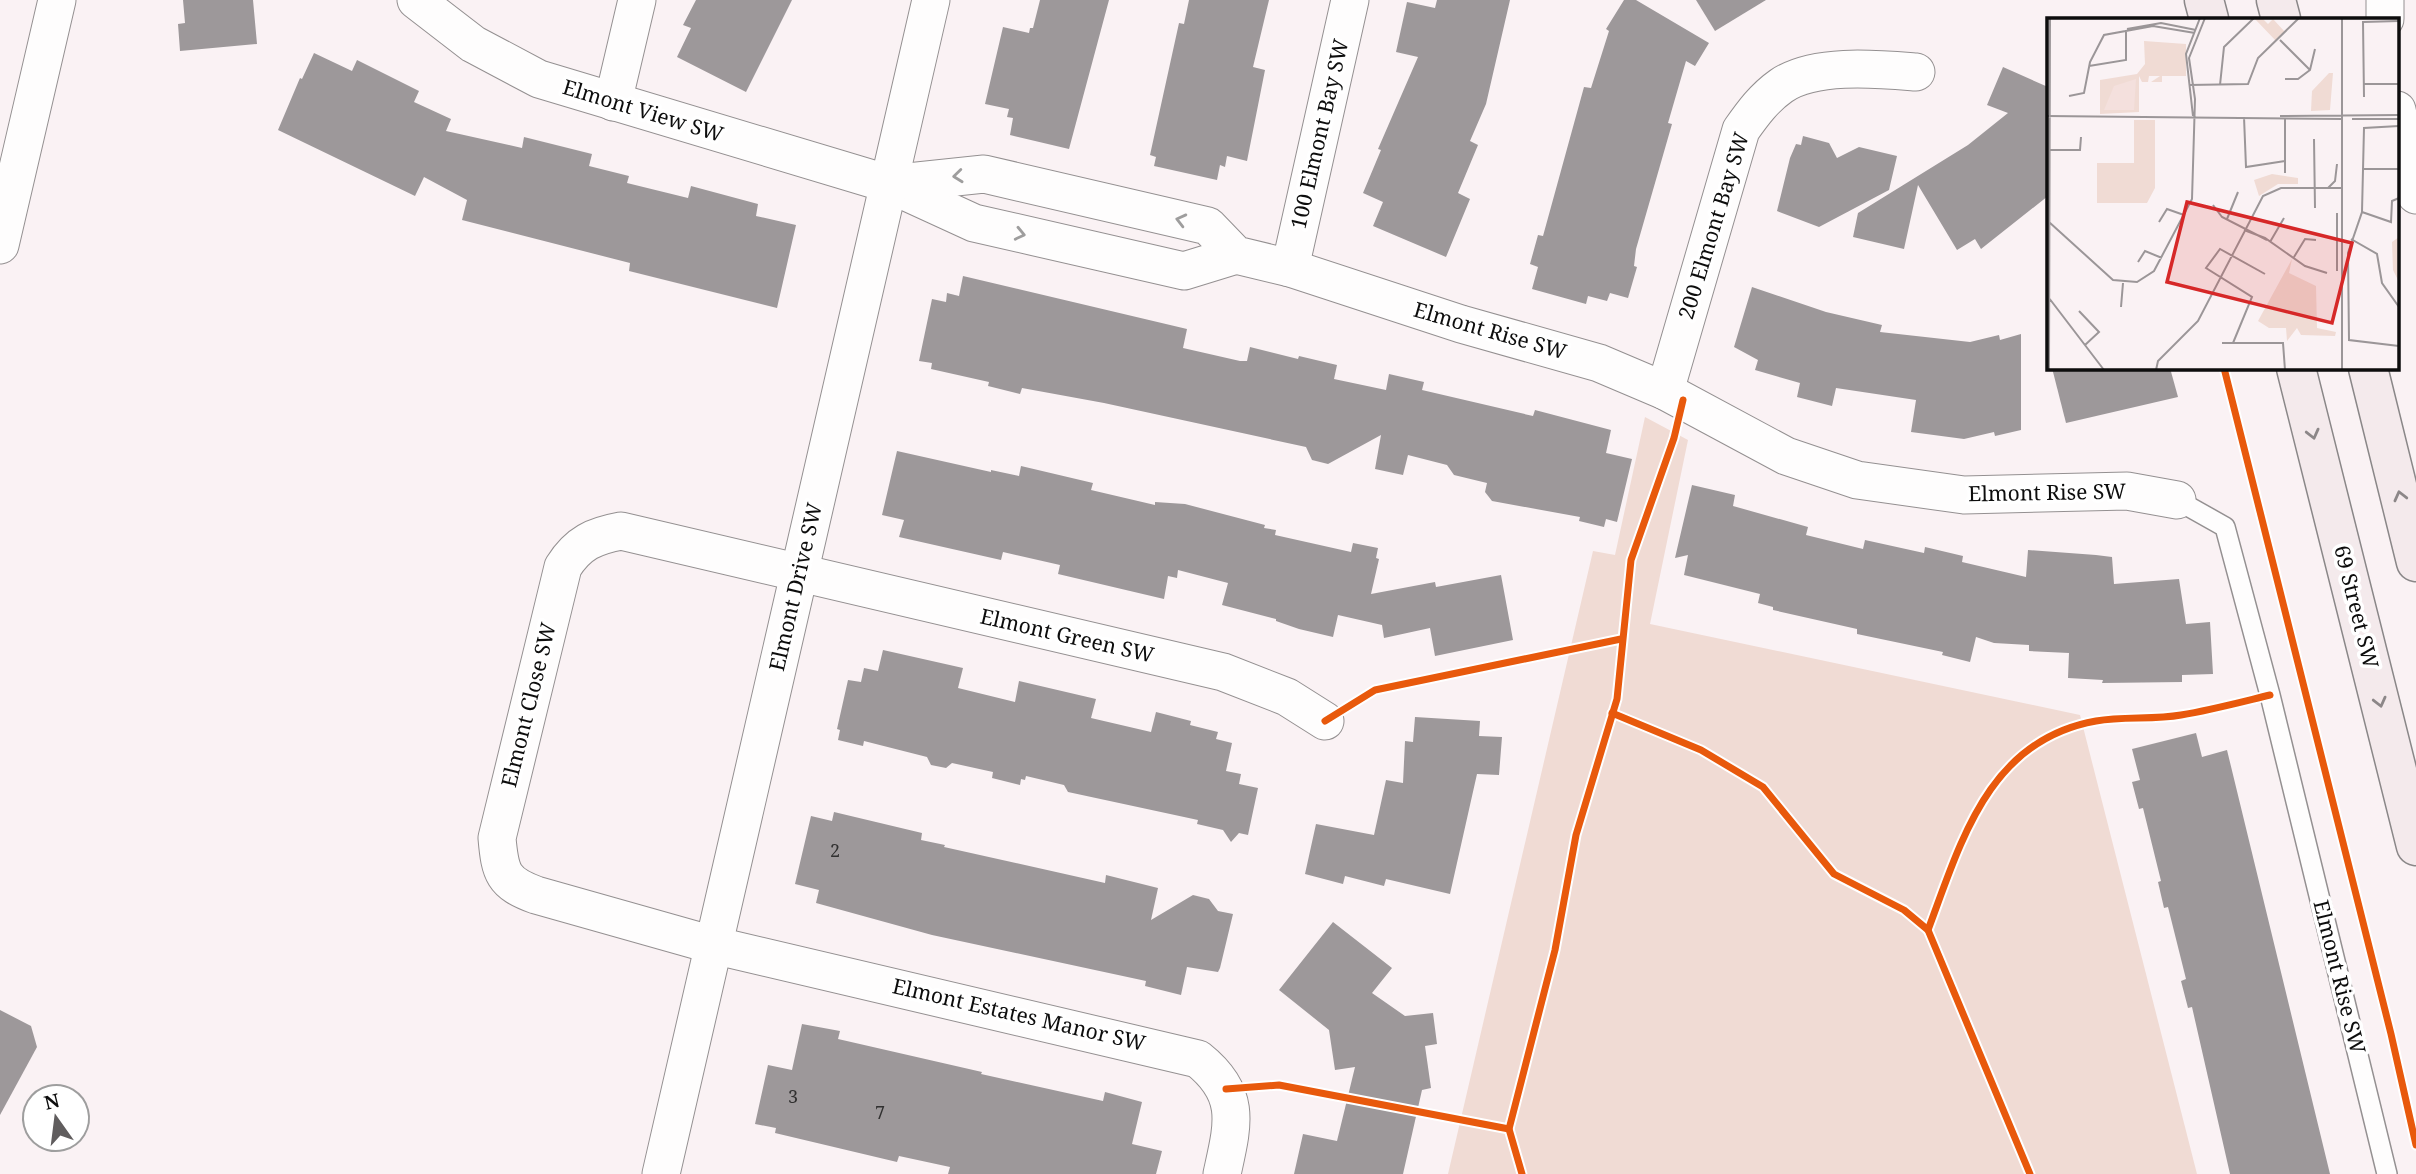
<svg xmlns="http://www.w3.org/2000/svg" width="2416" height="1174" font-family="'Noto Serif',serif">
<rect width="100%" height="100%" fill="#faf2f4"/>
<!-- green -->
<polygon fill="#f0dbd4" points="1645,417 1688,440 1650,624 2080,715 2197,1174 1448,1174 1593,551 1615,555"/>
<!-- building -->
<g fill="#9d989a">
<polygon points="183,0 253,0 257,44 180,51 178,24 185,23"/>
<polygon points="696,0 792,0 746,92 677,57 691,28 683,25"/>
<polygon points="1040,0 1109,0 1069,149 1010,135 1013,118 1007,117 1009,109 985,104 1003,27 1029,33 1030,28 1033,28"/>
<polygon points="1189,0 1269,0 1253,67 1265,70 1247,161 1227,156 1225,167 1220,165 1217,180 1154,166 1156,157 1150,155 1179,23 1184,24"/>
<polygon points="1437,0 1510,0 1486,104 1470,141 1478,145 1458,193 1470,199 1446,257 1373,226 1383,202 1363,193 1381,150 1378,149 1418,57 1396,52 1407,2 1435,8"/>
<polygon points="1624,0 1636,0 1709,43 1695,66 1686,61 1668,123 1672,124 1636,249 1634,266 1637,267 1628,298 1610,293 1607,301 1588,296 1586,304 1532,289 1538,267 1530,264 1538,235 1543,236 1584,87 1591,88 1609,31 1606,29"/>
<polygon points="1696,0 1766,0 1715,31"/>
<polygon points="314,53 352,71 357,60 419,91 414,102 451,119 446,131 522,148 524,137 592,154 589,166 629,176 627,183 688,198 691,186 758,204 756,216 796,225 777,308 629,271 630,263 462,220 467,200 424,177 415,196 278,130 300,78 302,79"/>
<polygon points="2003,67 2048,87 2048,196 1981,249 1975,239 1957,250 1918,185 1904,249 1853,237 1858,213 1968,145 2008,113 1987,105"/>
<polygon points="1803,136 1829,143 1837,158 1859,147 1897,156 1889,190 1819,227 1777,211 1790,158 1796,144 1801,145"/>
<polygon points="963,276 1187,329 1183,348 1240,361 1247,361 1250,347 1298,359 1299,356 1337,365 1334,379 1386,390 1389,374 1424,382 1422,390 1533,416 1535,410 1611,430 1606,453 1632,459 1617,522 1606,519 1604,527 1579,521 1580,517 1492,501 1485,492 1487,483 1454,475 1447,465 1408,455 1403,475 1375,469 1381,435 1328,464 1312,460 1306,447 1104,403 1022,388 1020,394 988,386 989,382 931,369 932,363 919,361 932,299 946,302 947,293 959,296"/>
<polygon points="1752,287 1826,312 1882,325 1880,332 1970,342 1999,335 2000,340 2021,334 2021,430 1995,436 1994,432 1964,439 1911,432 1916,400 1836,388 1832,406 1797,397 1800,383 1755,370 1758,360 1734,347"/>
<polygon points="2052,368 2170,368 2178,397 2066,423"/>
<polygon points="897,451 991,472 991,470 1019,476 1021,466 1093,483 1091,490 1155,505 1155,502 1185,504 1265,525 1264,528 1276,530 1275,535 1351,552 1353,543 1378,548 1376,558 1379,559 1371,594 1435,582 1436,587 1501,575 1513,640 1435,656 1430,628 1384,638 1382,625 1338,615 1333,637 1299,629 1276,621 1276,619 1222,605 1228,583 1178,570 1177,578 1168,576 1164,599 1058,574 1060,565 1003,552 1001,560 899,537 904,520 882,515"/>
<polygon points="1692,485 1735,495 1733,506 1808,527 1806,535 1863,549 1865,540 1924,553 1925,547 1963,556 1962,562 2026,577 2028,550 2096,555 2112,557 2114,584 2179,579 2186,624 2210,622 2213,674 2182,675 2182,682 2102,683 2103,680 2068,678 2069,653 2029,651 2029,645 1994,643 1976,637 1970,662 1942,655 1943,652 1857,634 1857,629 1773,610 1773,607 1758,603 1760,594 1684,575 1688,555 1675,558"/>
<polygon points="883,650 963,668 958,688 1015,702 1019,681 1096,699 1091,718 1151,732 1156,712 1191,721 1190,725 1218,732 1216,739 1232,743 1226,771 1241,774 1239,784 1258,788 1248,835 1239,833 1231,842 1223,830 1197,824 1198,820 1068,792 1064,785 1026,776 1025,780 1021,779 1020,785 992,778 993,772 952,763 946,768 931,765 927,757 864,741 863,746 838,740 840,730 837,729 848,680 861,682 864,668 878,671"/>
<polygon points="1415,717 1480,721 1479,736 1502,737 1499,775 1477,774 1450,894 1386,879 1384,886 1345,876 1343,884 1305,874 1316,824 1374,835 1386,780 1403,783 1405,741 1413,742"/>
<polygon points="2196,733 2202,757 2227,750 2330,1174 2230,1174 2192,1007 2188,1008 2181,981 2186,979 2168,907 2164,908 2158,882 2161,881 2143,808 2139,809 2132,782 2140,780 2132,749"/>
<polygon points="834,812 922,833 921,840 945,845 944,847 1105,883 1106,875 1158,888 1151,920 1193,895 1209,899 1218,911 1233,914 1220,968 1218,972 1187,967 1181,995 1145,986 1146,981 932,935 816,903 819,890 795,884 811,816 832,821"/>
<polygon points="1333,922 1392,968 1372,993 1405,1016 1433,1013 1437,1044 1425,1046 1431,1088 1422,1090 1403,1174 1294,1174 1303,1134 1337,1141 1355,1067 1335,1070 1329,1030 1279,990"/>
<polygon points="0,1010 31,1026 37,1047 0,1115"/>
<polygon points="802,1024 840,1031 838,1039 982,1072 981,1074 1103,1101 1105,1092 1142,1102 1132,1144 1162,1151 1156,1174 948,1174 950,1167 899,1156 897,1162 775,1133 776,1128 755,1124 768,1065 792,1070"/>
</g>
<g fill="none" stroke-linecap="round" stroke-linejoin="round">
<!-- service casing -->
<g stroke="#949091" stroke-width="22">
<polyline id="service" points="2177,500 2225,527 2270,695 2387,1174"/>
</g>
<!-- minor casing -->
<g stroke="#949091" stroke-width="39">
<g id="minor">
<polyline points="416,0 473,44 539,79 889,184 974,223 1184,271 1236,255"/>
<polyline points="2385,0 2385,19"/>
<polyline points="613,102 637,0"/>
<polyline points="2397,110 2416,195"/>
<polyline points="889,184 984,174 1208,226 1236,255 1290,268 1461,324 1599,363 1665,391 1786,456 1857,480 1964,495 2127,491 2177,500"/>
<polyline points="0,245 57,0"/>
<polyline points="1290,268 1350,0"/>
<path d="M1665,391L1741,130C1753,113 1764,98 1781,86C1814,63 1878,69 1916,72"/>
<polyline points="661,1174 931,0"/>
<path d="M1222,1174C1233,1124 1242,1094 1198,1059L713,945L536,895C503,883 500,873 497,838L563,567C578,543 594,536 621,531L1223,672L1287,697L1325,721"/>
</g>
</g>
<!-- secondary casing -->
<g stroke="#8a8788" stroke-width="41">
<g id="secondary">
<polyline points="2204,0 2209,19"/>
<polyline points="2276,0 2281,19"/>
<polyline points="2296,368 2416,846"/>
<polyline points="2368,368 2416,562"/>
</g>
</g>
<!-- service -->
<use href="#service" stroke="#fefdfd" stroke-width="19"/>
<!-- minor -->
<use href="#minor" stroke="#fefdfd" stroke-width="37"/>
<!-- secondary -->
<use href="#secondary" stroke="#f4eaec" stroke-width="38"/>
<!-- cycleway casing -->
<g stroke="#fff" stroke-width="11">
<g id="cycleway">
<polyline points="2224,368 2391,1034 2416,1145"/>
<polyline points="1612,713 1701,750 1763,787 1834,874 1904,910 1928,930"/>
<polyline points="1325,721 1375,690 1621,639"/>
<polyline points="1226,1089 1279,1085 1509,1129"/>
<polyline points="1522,1174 1509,1129 1555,950 1576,835 1617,699 1631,560 1674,438 1683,400"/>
<path d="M2030,1174L1928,930C1961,842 1988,740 2096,721C2124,716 2153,720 2181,715C2211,710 2241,702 2270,695"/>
</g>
</g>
<!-- cycleway -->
<use href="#cycleway" stroke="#e8590c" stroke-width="7"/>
</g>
<!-- one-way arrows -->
<defs><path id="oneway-chevron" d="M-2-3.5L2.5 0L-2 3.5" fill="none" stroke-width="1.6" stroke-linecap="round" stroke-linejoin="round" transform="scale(1.75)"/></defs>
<g stroke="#9e9d9d">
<use href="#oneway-chevron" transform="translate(958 176) rotate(174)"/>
<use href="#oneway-chevron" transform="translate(1181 220) rotate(-166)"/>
<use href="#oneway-chevron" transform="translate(1020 234) rotate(13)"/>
</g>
<g stroke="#8c8788">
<use href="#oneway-chevron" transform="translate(2313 434) rotate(76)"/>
<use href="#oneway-chevron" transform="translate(2400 496) rotate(-104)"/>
<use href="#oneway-chevron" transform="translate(2380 702) rotate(76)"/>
</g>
<g text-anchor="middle" stroke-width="7" stroke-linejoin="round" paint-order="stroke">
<!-- number labels -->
<g font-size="18" fill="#313030">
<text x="835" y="857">2</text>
<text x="793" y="1103">3</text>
<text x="880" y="1119">7</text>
</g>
<!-- street labels -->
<g font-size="21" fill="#0d0d0d" stroke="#fff">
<text transform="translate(643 111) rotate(17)" y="7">Elmont View SW</text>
<text transform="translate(1320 134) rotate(-77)" y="7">100 Elmont Bay SW</text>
<text transform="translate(1714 226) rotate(-73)" y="7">200 Elmont Bay SW</text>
<text transform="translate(1490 331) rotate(16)" y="7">Elmont Rise SW</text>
<text transform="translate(2047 493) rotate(-1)" y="7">Elmont Rise SW</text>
<text transform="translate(796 587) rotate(-77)" y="7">Elmont Drive SW</text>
<text transform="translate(2356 607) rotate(76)" y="7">69 Street SW</text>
<text transform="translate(1067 636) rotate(13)" y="7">Elmont Green SW</text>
<text transform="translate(529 705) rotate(-76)" y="7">Elmont Close SW</text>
<text transform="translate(2339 977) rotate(76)" y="7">Elmont Rise SW</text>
<text transform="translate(1019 1015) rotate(13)" y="7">Elmont Estates Manor SW</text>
</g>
</g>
<!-- overview -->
<g transform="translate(2047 18)">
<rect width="352" height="352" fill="#faf2f4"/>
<path d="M215,0L221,6L226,1L238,14L229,23L208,1ZM97,23L139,26V58H115V64H104L113,58H102L101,64H95L92,58V94L53,96V62L90,56L98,46ZM282,55H286L283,92L264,93L265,73ZM87,102H108V170L100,185H50V145H87ZM225,156L251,160V166H231L212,178L207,162ZM352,219V264L346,252L345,224ZM245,241L242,255L269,268L270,310L289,314L288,318L254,317L250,310L240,323L239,310H222L211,303Z" fill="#f0dbd4"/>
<path d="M89,61L87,92H57L67,68Z" fill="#f4e0dd"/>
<path fill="none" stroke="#9b9698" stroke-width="2" d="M80,11L114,5L149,12M233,22L263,52M42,48L79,42V12M238,61H251L263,52L268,31M316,66H352M142,67L201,66L211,40L252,0M173,67L177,29L207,0M22,78L37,75L43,44L57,17L106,8L148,15M317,79L316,4L352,3M0,98L296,101M146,98L139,36L153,0M233,98L352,97M197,99L199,149L238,143M305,101H352M352,108L317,110L315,194L301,235L302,322L352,328M267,121L268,190M2,132H33L34,119M316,151H352M238,155V101M281,170L288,163L290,146M166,187L175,199L220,222M315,194L344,204L345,183L352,180M290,195V253M180,201L191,174M2,204L66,262L90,264L107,253L145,181L148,81L142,40L158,0M112,204L120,191L137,197M197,212L218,220L258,248L280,255M304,221L330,236L335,265L352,289M223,224L237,200M247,239L258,221L269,222M91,244L98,233L115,240M2,280L57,352M74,289L76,265M32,293L52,314L38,327M175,325H236L238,352M186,325L205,279L159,250L173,231L218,256M2,352L3,0M109,352L111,343L151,303L216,178L234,170H295M295,352V0"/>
<path fill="#d62828" fill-opacity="0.15" stroke="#d62828" stroke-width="3.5" d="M140,184L305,225L285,305L120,264Z"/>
<rect width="352" height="352" fill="none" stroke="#0d0d0d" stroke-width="3.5"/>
</g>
<!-- north arrow -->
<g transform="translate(56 1118) rotate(346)"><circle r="33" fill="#ffffff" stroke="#9e9e9e" stroke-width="2"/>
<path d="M0-5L12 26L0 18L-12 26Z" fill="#605d5e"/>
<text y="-10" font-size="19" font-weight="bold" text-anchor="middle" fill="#0d0d0d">N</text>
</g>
</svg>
